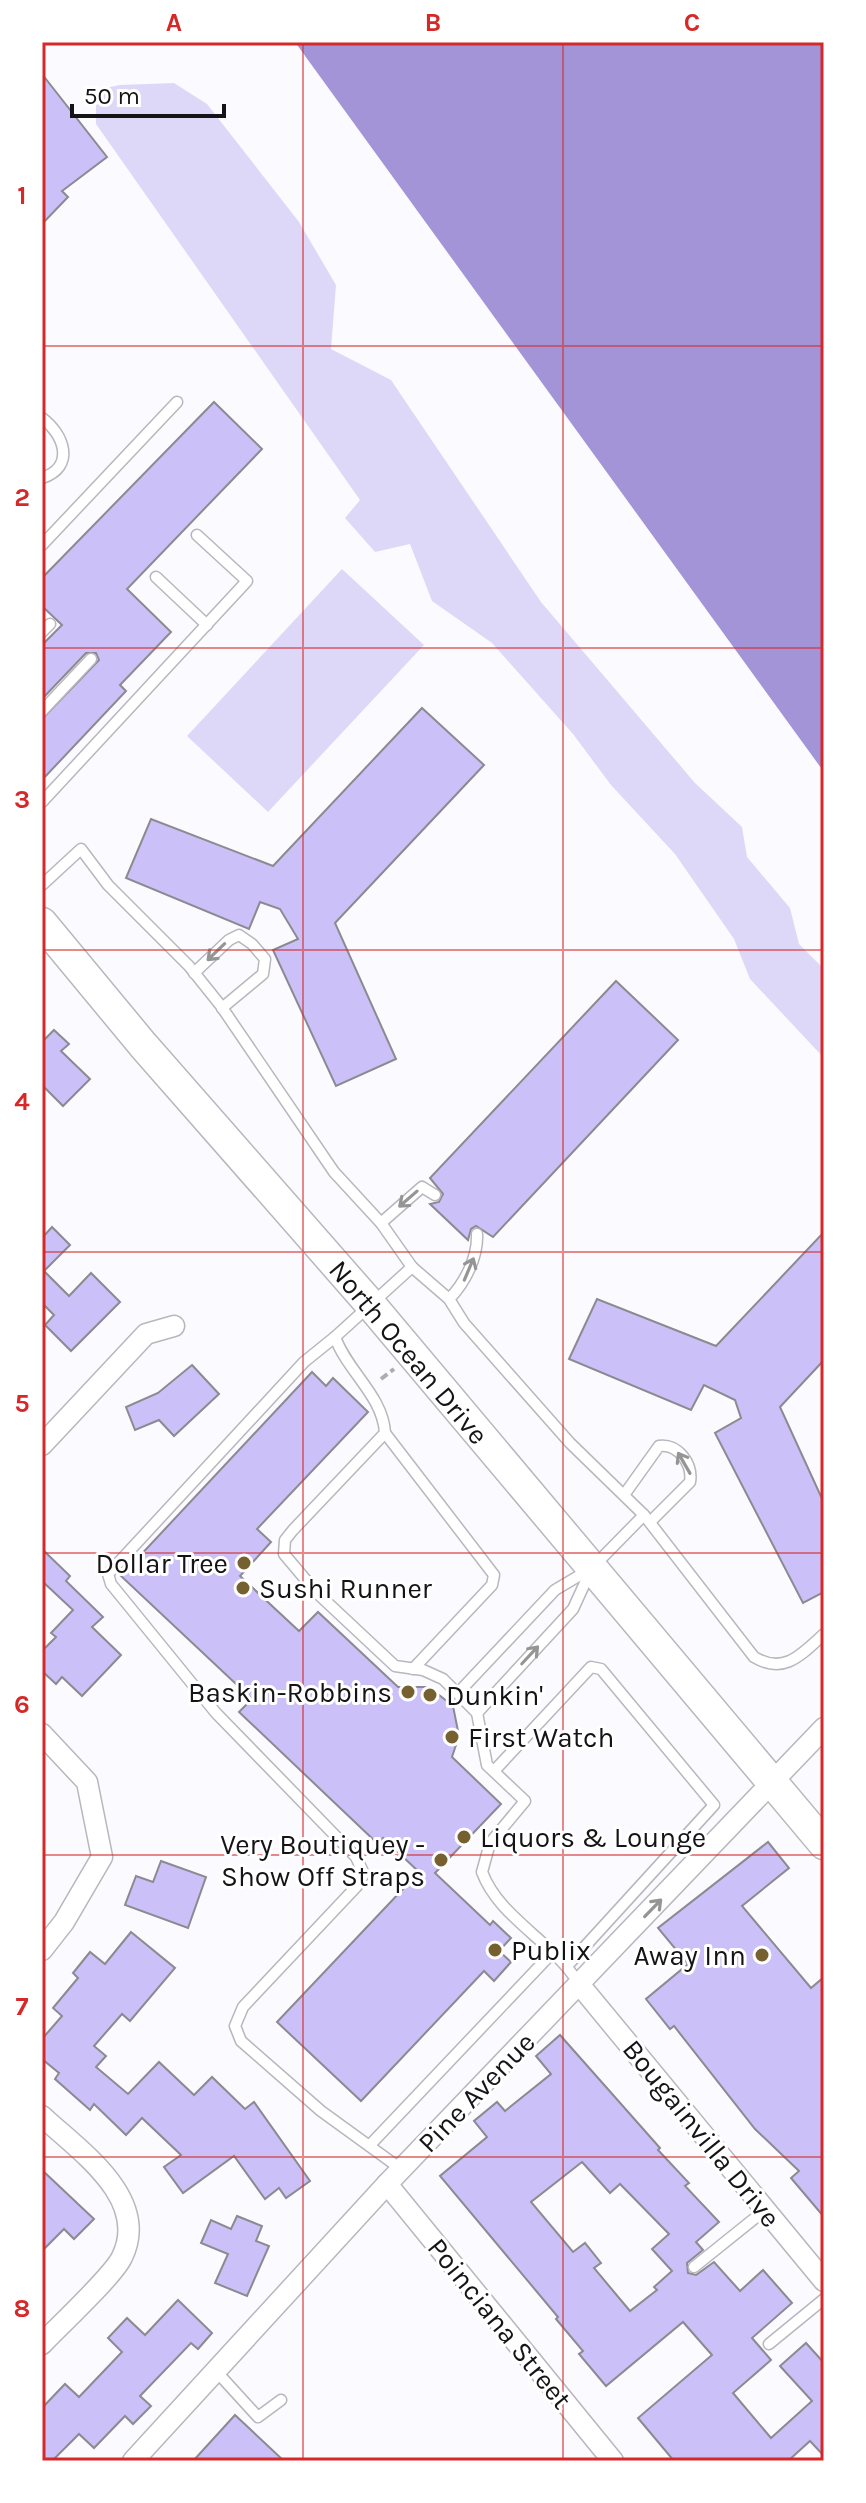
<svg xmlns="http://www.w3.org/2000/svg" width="866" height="2503" font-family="Karla,sans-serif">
<rect width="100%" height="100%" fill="#fbfafe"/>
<!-- green -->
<g fill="#ded8f8">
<polygon points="174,83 207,104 299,222 336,285 331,349 391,380 541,602 695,783 742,827 747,857 790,908 799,944 824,969 824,1058 750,979 734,939 675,854 611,785 573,734 492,643 432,601 410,544 375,552 345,518 360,500 96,124 96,90 120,85"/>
<polygon points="342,569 424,645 268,812 187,736"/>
</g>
<!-- water -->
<polygon fill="#a394d8" points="295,42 824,42 824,772"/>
<!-- building -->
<g fill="#cbc0f8" stroke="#8b8a91" stroke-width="2" fill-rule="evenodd">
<polygon points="42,74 107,157 62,191 68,197 42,224"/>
<polygon points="214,402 262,449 127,589 171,632 120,685 126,691 42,780 42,719 99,660 96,653 86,653 42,699 42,645 62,625 42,606 42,578"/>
<polygon points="422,708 484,765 335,923 396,1059 336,1086 273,950 298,939 280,909 260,902 249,929 126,878 151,819 273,866"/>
<polygon points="616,981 678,1040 493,1237 476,1226 471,1229 468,1240 430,1204 439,1202 443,1194 430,1178"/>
<polygon points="54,1030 69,1044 61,1051 90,1079 63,1106 42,1085 42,1042"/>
<polygon points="52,1227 70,1245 44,1271 69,1296 91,1273 120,1302 71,1351 45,1325 54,1315 42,1303 42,1238"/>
<polygon points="824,1232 824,1360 780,1407 824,1503 824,1592 803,1603 715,1433 741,1418 735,1400 704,1385 691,1410 569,1359 597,1299 716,1346"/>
<polygon points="192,1365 219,1394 174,1436 159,1420 135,1430 126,1407 158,1393"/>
<polygon points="312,1372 326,1386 333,1378 368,1412 257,1529 271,1542 240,1576 299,1631 318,1612 398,1687 429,1687 453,1706 459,1736 452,1757 501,1804 435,1873 490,1925 493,1921 511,1938 499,1951 511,1962 503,1971 494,1981 484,1971 361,2101 277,2022 419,1872 383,1838 378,1844 239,1712 252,1699 121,1576"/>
<polygon points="42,1549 70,1576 66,1581 103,1617 92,1627 121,1655 82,1696 62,1677 56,1684 42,1671 42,1651 56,1637 51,1633 73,1610 42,1581"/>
<polygon points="768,1842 789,1868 742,1906 811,1988 824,1977 824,2217 791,2178 799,2171 755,2129 674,2026 670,2029 646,1999 688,1964 658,1928"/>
<polygon points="161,1861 206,1877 188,1928 125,1905 136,1876 153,1882"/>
<polygon points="131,1932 175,1968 130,2021 122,2014 94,2046 106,2056 96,2067 128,2094 159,2062 194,2095 212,2077 245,2109 254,2102 310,2181 286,2198 279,2188 265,2199 234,2156 183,2193 164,2167 181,2155 142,2118 126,2135 94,2104 90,2110 55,2079 59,2073 42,2059 42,2039 62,2016 53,2008 78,1978 73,1973 90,1952 105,1964"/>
<path d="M560,2035L660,2148L658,2150L689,2183L685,2186L719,2222L696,2242L703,2250L687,2263L688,2273L696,2275L714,2262L740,2291L763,2270L792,2303L752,2338L771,2360L733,2393L771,2438L812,2401L780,2366L806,2343L824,2363V2456L810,2441L788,2461H674L638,2418L712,2355L683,2322L606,2386L579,2354L583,2351L556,2319L558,2317L440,2176L487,2137L474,2121L497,2102L505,2111L551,2074L536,2056ZM582,2162L610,2193L620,2184L669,2234L652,2249L672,2271L654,2287L657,2290L630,2311L594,2268L601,2263L585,2243L573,2252L531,2202Z"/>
<polygon points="42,2170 94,2219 74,2239 64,2229 42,2251"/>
<polygon points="237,2216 262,2226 256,2241 269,2246 247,2296 215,2283 228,2254 201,2243 211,2220 231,2229"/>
<polygon points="178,2300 212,2333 198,2349 191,2343 140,2396 151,2406 133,2424 125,2416 94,2448 79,2434 52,2461 42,2461 42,2408 65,2384 79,2397 122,2352 108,2338 127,2318 145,2335"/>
<polygon points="235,2415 284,2461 193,2461"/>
</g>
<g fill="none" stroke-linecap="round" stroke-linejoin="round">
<!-- service casing -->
<g stroke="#b8b7be" stroke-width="13">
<g id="service">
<path d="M42,418C64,434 76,467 42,478"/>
<polyline points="42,545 177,402"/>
<polyline points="156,577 207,625"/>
<polyline points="42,632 50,624"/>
<polyline points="42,711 91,659"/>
<polyline points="42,802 247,581 197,535"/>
<polyline points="42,885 81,849 108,885 189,966 221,1006 334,1172 381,1223 412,1267"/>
<polyline points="194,973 229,940 239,935 252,944 265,959 263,974 222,1008"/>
<polyline points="381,1223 422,1187 435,1195"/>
<path d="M449,1299C465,1283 478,1257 477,1234"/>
<polyline points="335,1337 412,1267 449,1299 464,1323 570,1443 644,1515 592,1568 555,1590 458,1693"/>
<polyline points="385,1433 494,1575 492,1585 413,1669"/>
<path d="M624,1495L659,1446C678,1443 693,1464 690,1482L650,1522"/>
<path d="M644,1515L754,1657C784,1675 801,1655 824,1634"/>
<polyline points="477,1713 573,1609 590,1572"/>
<polyline points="494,1771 591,1667 601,1669 714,1805 568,1965"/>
<polyline points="370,2145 554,1951"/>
<path d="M401,2169L321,2111L241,2041L235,2026L243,2007L357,1886L364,1874L356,1857L216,1713L111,1584L108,1574L304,1362L335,1337C347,1371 383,1396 385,1433L293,1530L285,1540L284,1554L316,1592L395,1666L423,1670L443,1679L477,1713L487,1765L525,1801L490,1843L482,1872C499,1918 554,1942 579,1984"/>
<polyline points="694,2267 765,2210"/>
<polyline points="769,2344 824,2299"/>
<polyline points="216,2371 258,2417 281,2400"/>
</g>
</g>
<!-- minor casing -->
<g stroke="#b8b7be" stroke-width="23">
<g id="minor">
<polyline points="42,1445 146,1334 174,1326"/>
<polyline points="42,1734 87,1782 102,1857 64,1922 42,1950"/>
<polyline points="579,1984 824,2281"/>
<path d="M42,2116C78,2150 151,2198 122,2257C114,2275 59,2326 42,2344"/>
<polyline points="387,2184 613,2461"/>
<polyline points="133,2461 387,2184 824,1728"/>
</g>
</g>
<!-- primary casing -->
<g stroke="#b8b7be" stroke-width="33">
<polyline id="primary" points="42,923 143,1045 371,1305 824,1844"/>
</g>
<!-- path -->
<polyline stroke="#adadb0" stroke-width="4" stroke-dasharray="8 4" stroke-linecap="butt" points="381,1379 394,1369"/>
<!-- service -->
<use href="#service" stroke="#fff" stroke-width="10"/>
<!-- minor -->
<use href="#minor" stroke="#fff" stroke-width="20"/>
<!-- primary -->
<use href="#primary" stroke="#fff" stroke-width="30"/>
</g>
<!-- one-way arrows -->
<defs><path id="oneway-shaft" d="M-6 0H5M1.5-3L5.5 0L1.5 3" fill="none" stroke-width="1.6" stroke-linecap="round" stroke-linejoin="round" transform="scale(2)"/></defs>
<g stroke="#959596">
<use href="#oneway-shaft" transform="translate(216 952) rotate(136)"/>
<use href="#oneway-shaft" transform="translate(408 1199) rotate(139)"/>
<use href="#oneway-shaft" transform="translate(469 1269) rotate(-67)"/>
<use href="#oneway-shaft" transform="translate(684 1463) rotate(-120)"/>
<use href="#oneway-shaft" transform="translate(530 1655) rotate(-47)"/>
<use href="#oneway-shaft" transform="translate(653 1908) rotate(-46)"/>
</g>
<!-- grid -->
<path fill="none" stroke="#d62828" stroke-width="2" stroke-opacity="0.55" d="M303,42V2461M563,42V2461M42,346H824M42,648H824M42,950H824M42,1252H824M42,1553H824M42,1855H824M42,2157H824"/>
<!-- markers -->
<g fill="#776030" stroke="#fff" stroke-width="3">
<circle cx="244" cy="1563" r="8"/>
<circle cx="243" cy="1588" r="8"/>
<circle cx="408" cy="1692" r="8"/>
<circle cx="430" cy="1695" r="8"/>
<circle cx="452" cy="1737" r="8"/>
<circle cx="464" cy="1837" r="8"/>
<circle cx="441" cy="1860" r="8"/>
<circle cx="495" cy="1950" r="8"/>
<circle cx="762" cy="1955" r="8"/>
</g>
<g text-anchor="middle" stroke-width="6" stroke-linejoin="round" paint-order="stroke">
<!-- street labels -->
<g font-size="28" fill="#141416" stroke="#fff">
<text transform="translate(409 1352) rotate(50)" y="10">North Ocean Drive</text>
<text transform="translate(476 2092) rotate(-46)" y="10">Pine Avenue</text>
<text transform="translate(702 2133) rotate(51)" y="10">Bougainvilla Drive</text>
<text transform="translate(500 2323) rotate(51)" y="10">Poinciana Street</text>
</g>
<!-- poi labels -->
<g font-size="28" fill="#141416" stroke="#fff" text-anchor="start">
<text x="228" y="1573" text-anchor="end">Dollar Tree</text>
<text x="259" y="1598">Sushi Runner</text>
<text x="392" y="1702" text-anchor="end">Baskin-Robbins</text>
<text x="446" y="1705">Dunkin'</text>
<text x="468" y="1747">First Watch</text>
<text x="480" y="1847">Liquors &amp; Lounge</text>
<text x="425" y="1854" text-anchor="end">Very Boutiquey -<tspan x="425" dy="32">Show Off Straps</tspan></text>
<text x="511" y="1960">Publix</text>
<text x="746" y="1965" text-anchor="end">Away Inn</text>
</g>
</g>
<!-- border -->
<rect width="866" height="2503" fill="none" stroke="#ffffff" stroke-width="88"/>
<!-- scale -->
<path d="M72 104v12h152v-12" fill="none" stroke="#141416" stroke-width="4"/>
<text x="84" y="104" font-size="24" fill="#141416" stroke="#ffffff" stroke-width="6" paint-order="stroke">50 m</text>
<rect x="44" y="44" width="778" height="2415" fill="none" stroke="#d62828" stroke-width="3"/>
<g font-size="26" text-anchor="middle" font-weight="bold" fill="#d62828">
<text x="174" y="31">A</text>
<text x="433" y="31">B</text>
<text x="692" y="31">C</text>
<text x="22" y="204">1</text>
<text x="22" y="506">2</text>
<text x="22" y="808">3</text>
<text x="22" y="1110">4</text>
<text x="22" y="1412">5</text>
<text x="22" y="1713">6</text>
<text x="22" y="2015">7</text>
<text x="22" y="2317">8</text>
</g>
</svg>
